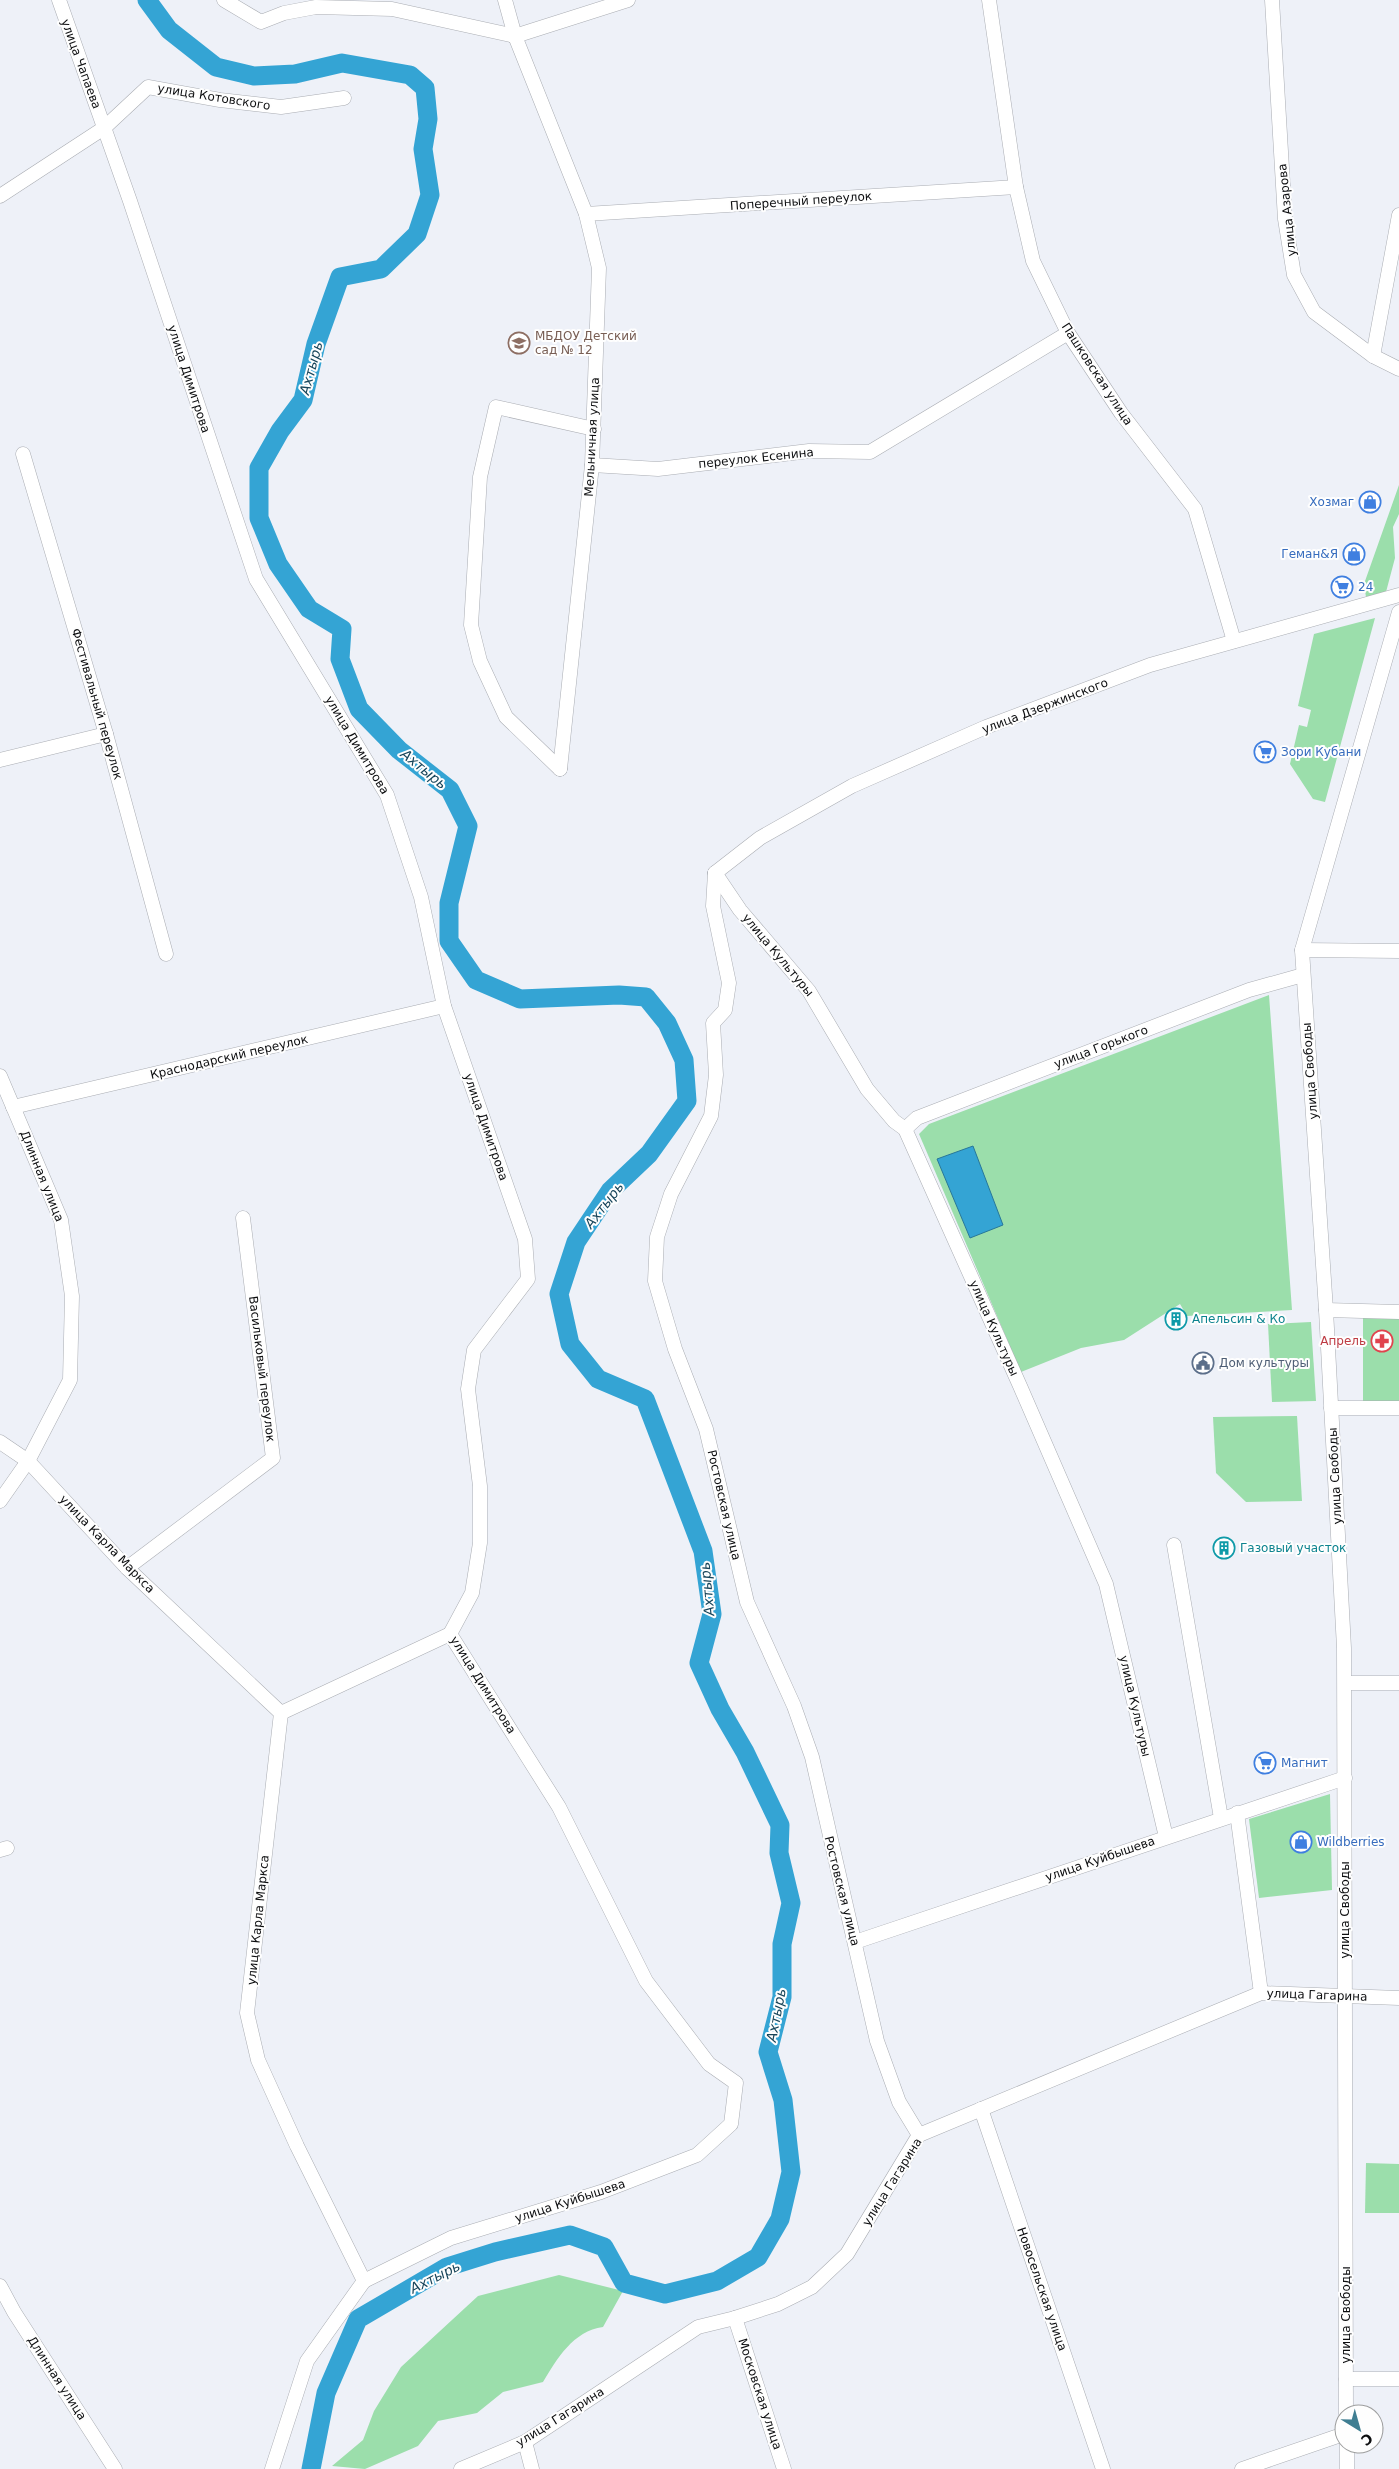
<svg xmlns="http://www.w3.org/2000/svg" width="1399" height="2469" font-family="'DejaVu Sans',sans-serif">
<rect width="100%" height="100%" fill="#eef1f8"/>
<!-- green -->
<g fill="#9bdeab">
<polygon points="1399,485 1399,514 1393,527 1395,558 1386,592 1366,597 1364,584"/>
<polygon points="1375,618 1325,802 1313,799 1290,764 1299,725 1307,727 1311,710 1298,706 1314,634"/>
<polygon points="1269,995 1292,1310 1187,1316 1180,1304 1124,1340 1081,1348 1021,1372 919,1134 929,1124"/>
<rect x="1363" y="1317" width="36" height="84"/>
<polygon points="1311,1322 1316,1401 1272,1402 1268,1324"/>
<polygon points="1297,1416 1302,1501 1246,1502 1216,1473 1213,1417"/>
<polygon points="1330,1794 1332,1890 1259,1898 1249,1819"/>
<polygon points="1366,2163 1399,2164 1399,2213 1365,2213"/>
<path d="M559,2275L623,2291L603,2327C573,2331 557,2359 543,2382L503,2392L477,2413L438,2421L418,2446L365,2469L332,2466L363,2440L374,2411L401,2367L478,2296Z"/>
</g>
<!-- water -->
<polygon fill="#34a4d4" stroke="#287799" points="973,1146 1003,1225 970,1238 937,1159"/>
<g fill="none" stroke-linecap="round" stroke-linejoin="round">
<!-- river -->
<polyline stroke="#34a4d4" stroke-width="19" points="147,0 169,30 216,67 254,76 295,74 342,63 410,75 425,88 428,119 423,149 430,195 417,234 381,269 340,277 316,344 303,400 280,431 259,468 259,518 278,564 309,609 342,629 340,659 359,709 399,750 450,790 468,826 449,903 449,941 476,980 520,999 619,995 646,997 667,1023 684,1060 687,1101 649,1154 610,1191 576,1242 559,1294 570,1344 598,1379 645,1399 703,1551 712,1614 699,1663 720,1709 745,1752 780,1825 779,1853 791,1903 782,1944 782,1997 768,2052 783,2100 791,2172 780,2219 758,2257 717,2281 665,2294 624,2283 604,2247 570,2235 495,2252 447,2267 358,2319 326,2393 311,2469"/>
<!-- minor casing -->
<g stroke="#aaadb3" stroke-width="15">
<g id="minor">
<polyline points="59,0 130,201 256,579 387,795 421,897 444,1006 525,1239 528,1279 474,1350 468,1389 480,1486 480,1543 472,1593 450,1634 559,1807 646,1981 709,2064 736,2083 731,2124 697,2155 601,2192 451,2238 364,2281"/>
<polyline points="224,0 261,22 284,13 316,7 392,9 515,36 628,0"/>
<polyline points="505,0 515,36 586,214 599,268 592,465 560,769"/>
<polyline points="989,0 1016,187 1033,261 1068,333 1121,413 1195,509 1234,641"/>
<polyline points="1272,0 1285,219 1294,275 1314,312 1373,356 1399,369"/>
<polyline points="0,196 104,128 148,87 220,100 281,107 344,98"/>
<polyline points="586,214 1016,187"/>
<polyline points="1373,356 1399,215"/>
<polyline points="23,454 106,734 166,954"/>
<polyline points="592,465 658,469 809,451 870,452 1068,333"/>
<polyline points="0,760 106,734"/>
<polyline points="560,769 506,717 480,661 471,625 480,477 496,407 594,429"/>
<polyline points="715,873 713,906 729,983 725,1010 713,1023 716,1075 711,1116 671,1194 657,1237 655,1281 675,1349 706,1429 747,1602 794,1706 812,1757 877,2041 899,2102 919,2135"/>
<polyline points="715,873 740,910 809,991 867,1089 894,1121 905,1129 1020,1386 1106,1584 1166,1837"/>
<polyline points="715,873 760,838 852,786 986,727 1150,665 1399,595"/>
<polyline points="1302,950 1399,951"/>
<polyline points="0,1076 61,1220 72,1296 70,1380 28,1461 0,1501"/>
<polyline points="13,1107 444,1006"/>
<polyline points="905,1129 917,1118 1249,990 1303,975"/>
<polyline points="1326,1310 1399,1312"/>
<polyline points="1331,1408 1399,1408"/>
<polyline points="0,1442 28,1461 127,1568 281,1713 247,2013 258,2060 297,2146 364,2281 307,2361 272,2469"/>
<polyline points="1174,1545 1221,1818"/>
<polyline points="127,1568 273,1458 243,1218"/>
<polyline points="1345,1683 1399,1683"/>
<polyline points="281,1713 450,1634"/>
<polyline points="1237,1813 1261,1993"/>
<polyline points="0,1850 7,1848"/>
<polyline points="855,1942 1345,1778"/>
<polyline points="981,2109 1103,2469"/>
<polyline points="0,2286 14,2312 115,2469"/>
<polyline points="735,2318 784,2469"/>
<polyline points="1346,2379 1399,2379"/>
<polyline points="1346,2414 1344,1648 1326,1310 1302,950 1399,612"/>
<polyline points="525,2442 532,2469"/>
<polyline points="1347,2444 1347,2469"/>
<polyline points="461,2469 525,2442 698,2327 735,2318 778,2304 812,2287 847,2254 919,2135 1261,1993 1399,1998"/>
<polyline points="1242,2469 1344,2434"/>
</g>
</g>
<!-- minor -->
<use href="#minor" stroke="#fff" stroke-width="14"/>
</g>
<!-- icons -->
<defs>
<g id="school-ring" transform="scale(1.125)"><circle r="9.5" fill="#fefefe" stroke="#8d6e63" stroke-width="1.5"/><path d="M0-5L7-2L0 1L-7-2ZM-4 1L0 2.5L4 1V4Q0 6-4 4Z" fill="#8d6e63"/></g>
<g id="shop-ring" transform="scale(1.125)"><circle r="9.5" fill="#fefefe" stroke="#3f7fe0" stroke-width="1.5"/><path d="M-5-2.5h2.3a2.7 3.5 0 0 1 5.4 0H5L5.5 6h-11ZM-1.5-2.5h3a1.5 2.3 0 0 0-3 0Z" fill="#3f7fe0"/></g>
<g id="supermarket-ring" transform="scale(1.125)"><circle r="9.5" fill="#fefefe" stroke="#3f7fe0" stroke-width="1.5"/><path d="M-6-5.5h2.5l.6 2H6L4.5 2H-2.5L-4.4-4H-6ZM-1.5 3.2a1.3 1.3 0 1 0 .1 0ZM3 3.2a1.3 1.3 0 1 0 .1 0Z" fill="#3f7fe0"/></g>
<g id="building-ring" transform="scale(1.125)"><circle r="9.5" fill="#fefefe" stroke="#0f9aa8" stroke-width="1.5"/><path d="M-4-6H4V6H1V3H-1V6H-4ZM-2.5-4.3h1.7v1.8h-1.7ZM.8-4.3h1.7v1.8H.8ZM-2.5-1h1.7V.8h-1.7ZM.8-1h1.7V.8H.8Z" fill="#0f9aa8"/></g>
<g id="pharmacy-ring" transform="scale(1.125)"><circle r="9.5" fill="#fefefe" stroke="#e0444e" stroke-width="1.5"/><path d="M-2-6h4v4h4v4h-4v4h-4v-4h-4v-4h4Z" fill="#e0444e"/></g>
<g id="civic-ring" transform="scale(1.125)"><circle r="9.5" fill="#fefefe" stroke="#5c6f8a" stroke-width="1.5"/><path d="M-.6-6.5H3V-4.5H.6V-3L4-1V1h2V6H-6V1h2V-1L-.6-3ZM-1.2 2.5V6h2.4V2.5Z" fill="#5c6f8a"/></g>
</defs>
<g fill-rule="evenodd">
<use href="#school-ring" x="519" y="343"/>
<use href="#shop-ring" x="1370" y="502"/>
<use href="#shop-ring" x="1354" y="554"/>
<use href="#supermarket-ring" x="1342" y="587"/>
<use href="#supermarket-ring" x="1265" y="752"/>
<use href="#building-ring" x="1176" y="1319"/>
<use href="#pharmacy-ring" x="1382" y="1341"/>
<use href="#civic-ring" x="1203" y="1363"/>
<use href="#building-ring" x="1224" y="1548"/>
<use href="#supermarket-ring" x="1265" y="1763"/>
<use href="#shop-ring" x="1301" y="1842"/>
</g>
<g text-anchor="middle" stroke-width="4" stroke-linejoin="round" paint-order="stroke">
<!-- street labels -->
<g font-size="12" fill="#0c0d0f" stroke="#fefefe">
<text transform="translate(81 64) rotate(70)" y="4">улица Чапаева</text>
<text transform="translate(214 97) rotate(9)" y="4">улица Котовского</text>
<text transform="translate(801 201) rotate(-4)" y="4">Поперечный переулок</text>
<text transform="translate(1287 210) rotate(-96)" y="4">улица Азарова</text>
<text transform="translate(1097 374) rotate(57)" y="4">Пашковская улица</text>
<text transform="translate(189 379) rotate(72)" y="4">улица Димитрова</text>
<text transform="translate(592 437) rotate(-87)" y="4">Мельничная улица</text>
<text transform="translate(756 458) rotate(-6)" y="4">переулок Есенина</text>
<text transform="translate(97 704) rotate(74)" y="4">Фестивальный переулок</text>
<text transform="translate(1045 706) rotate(-21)" y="4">улица Дзержинского</text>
<text transform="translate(357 745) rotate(59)" y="4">улица Димитрова</text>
<text transform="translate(778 955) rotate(50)" y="4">улица Культуры</text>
<text transform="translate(1101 1047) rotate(-21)" y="4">улица Горького</text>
<text transform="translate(229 1057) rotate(-13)" y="4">Краснодарский переулок</text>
<text transform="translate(1310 1071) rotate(-94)" y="4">улица Свободы</text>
<text transform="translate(486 1127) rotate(71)" y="4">улица Димитрова</text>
<text transform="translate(42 1176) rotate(68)" y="4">Длинная улица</text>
<text transform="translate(994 1328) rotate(66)" y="4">улица Культуры</text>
<text transform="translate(262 1369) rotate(83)" y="4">Васильковый переулок</text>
<text transform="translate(1335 1476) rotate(-93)" y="4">улица Свободы</text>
<text transform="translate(724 1505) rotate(77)" y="4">Ростовская улица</text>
<text transform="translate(107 1544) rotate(46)" y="4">улица Карла Маркса</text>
<text transform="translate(483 1685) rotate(58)" y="4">улица Димитрова</text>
<text transform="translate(1135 1706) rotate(77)" y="4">улица Культуры</text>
<text transform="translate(1100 1859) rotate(-19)" y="4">улица Куйбышева</text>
<text transform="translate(842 1891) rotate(76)" y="4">Ростовская улица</text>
<text transform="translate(1345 1910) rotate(-90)" y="4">улица Свободы</text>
<text transform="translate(258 1920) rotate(-84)" y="4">улица Карла Маркса</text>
<text transform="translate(1317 1995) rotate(2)" y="4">улица Гагарина</text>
<text transform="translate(892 2182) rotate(-58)" y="4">улица Гагарина</text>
<text transform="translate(570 2201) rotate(-18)" y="4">улица Куйбышева</text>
<text transform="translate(1042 2289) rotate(71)" y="4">Новосельская улица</text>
<text transform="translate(1346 2315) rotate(-90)" y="4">улица Свободы</text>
<text transform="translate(57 2378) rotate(57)" y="4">Длинная улица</text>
<text transform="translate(760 2394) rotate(72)" y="4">Московская улица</text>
<text transform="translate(560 2417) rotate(-32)" y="4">улица Гагарина</text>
</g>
<!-- education labels -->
<g font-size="12" fill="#785e54" stroke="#fefefe" text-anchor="start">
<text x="535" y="340">МБДОУ Детский<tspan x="535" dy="14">сад № 12</tspan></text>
</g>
<!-- shop labels -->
<g font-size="12" fill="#366cbe" stroke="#fefefe" text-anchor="start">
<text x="1354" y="506" text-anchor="end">Хозмаг</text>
<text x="1338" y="558" text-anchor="end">Геман&amp;Я</text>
<text x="1358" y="591">24</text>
<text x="1281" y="756">Зори Кубани</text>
<text x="1281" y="1767">Магнит</text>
<text x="1317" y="1846">Wildberries</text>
</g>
<!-- culture labels -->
<g font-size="12" fill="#0d838f" stroke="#fefefe" text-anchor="start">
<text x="1192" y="1323">Апельсин &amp; Ко</text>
<text x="1240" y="1552">Газовый участок</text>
</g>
<!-- health labels -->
<g font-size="12" fill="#be3a42" stroke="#fefefe" text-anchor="end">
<text x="1366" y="1345">Апрель</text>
</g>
<!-- service labels -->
<g font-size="12" fill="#4e5e75" stroke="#fefefe" text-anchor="start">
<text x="1219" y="1367">Дом культуры</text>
</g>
<!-- water labels -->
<g font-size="14" font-style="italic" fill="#18455a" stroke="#fefefe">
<text transform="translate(311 368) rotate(-75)" y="5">Ахтырь</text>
<text transform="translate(424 769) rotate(39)" y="5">Ахтырь</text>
<text transform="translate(604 1205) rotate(-52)" y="5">Ахтырь</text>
<text transform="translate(707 1589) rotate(-95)" y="5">Ахтырь</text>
<text transform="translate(776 2015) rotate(-79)" y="5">Ахтырь</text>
<text transform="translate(435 2277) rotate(-27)" y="5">Ахтырь</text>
</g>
</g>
<!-- north arrow -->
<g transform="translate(1359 2429) rotate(143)"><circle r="24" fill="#fefefe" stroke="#9d9e9e"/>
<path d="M0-4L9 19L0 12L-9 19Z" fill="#3f7e92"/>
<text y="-8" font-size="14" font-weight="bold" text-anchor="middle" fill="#0c0d0f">С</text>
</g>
</svg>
